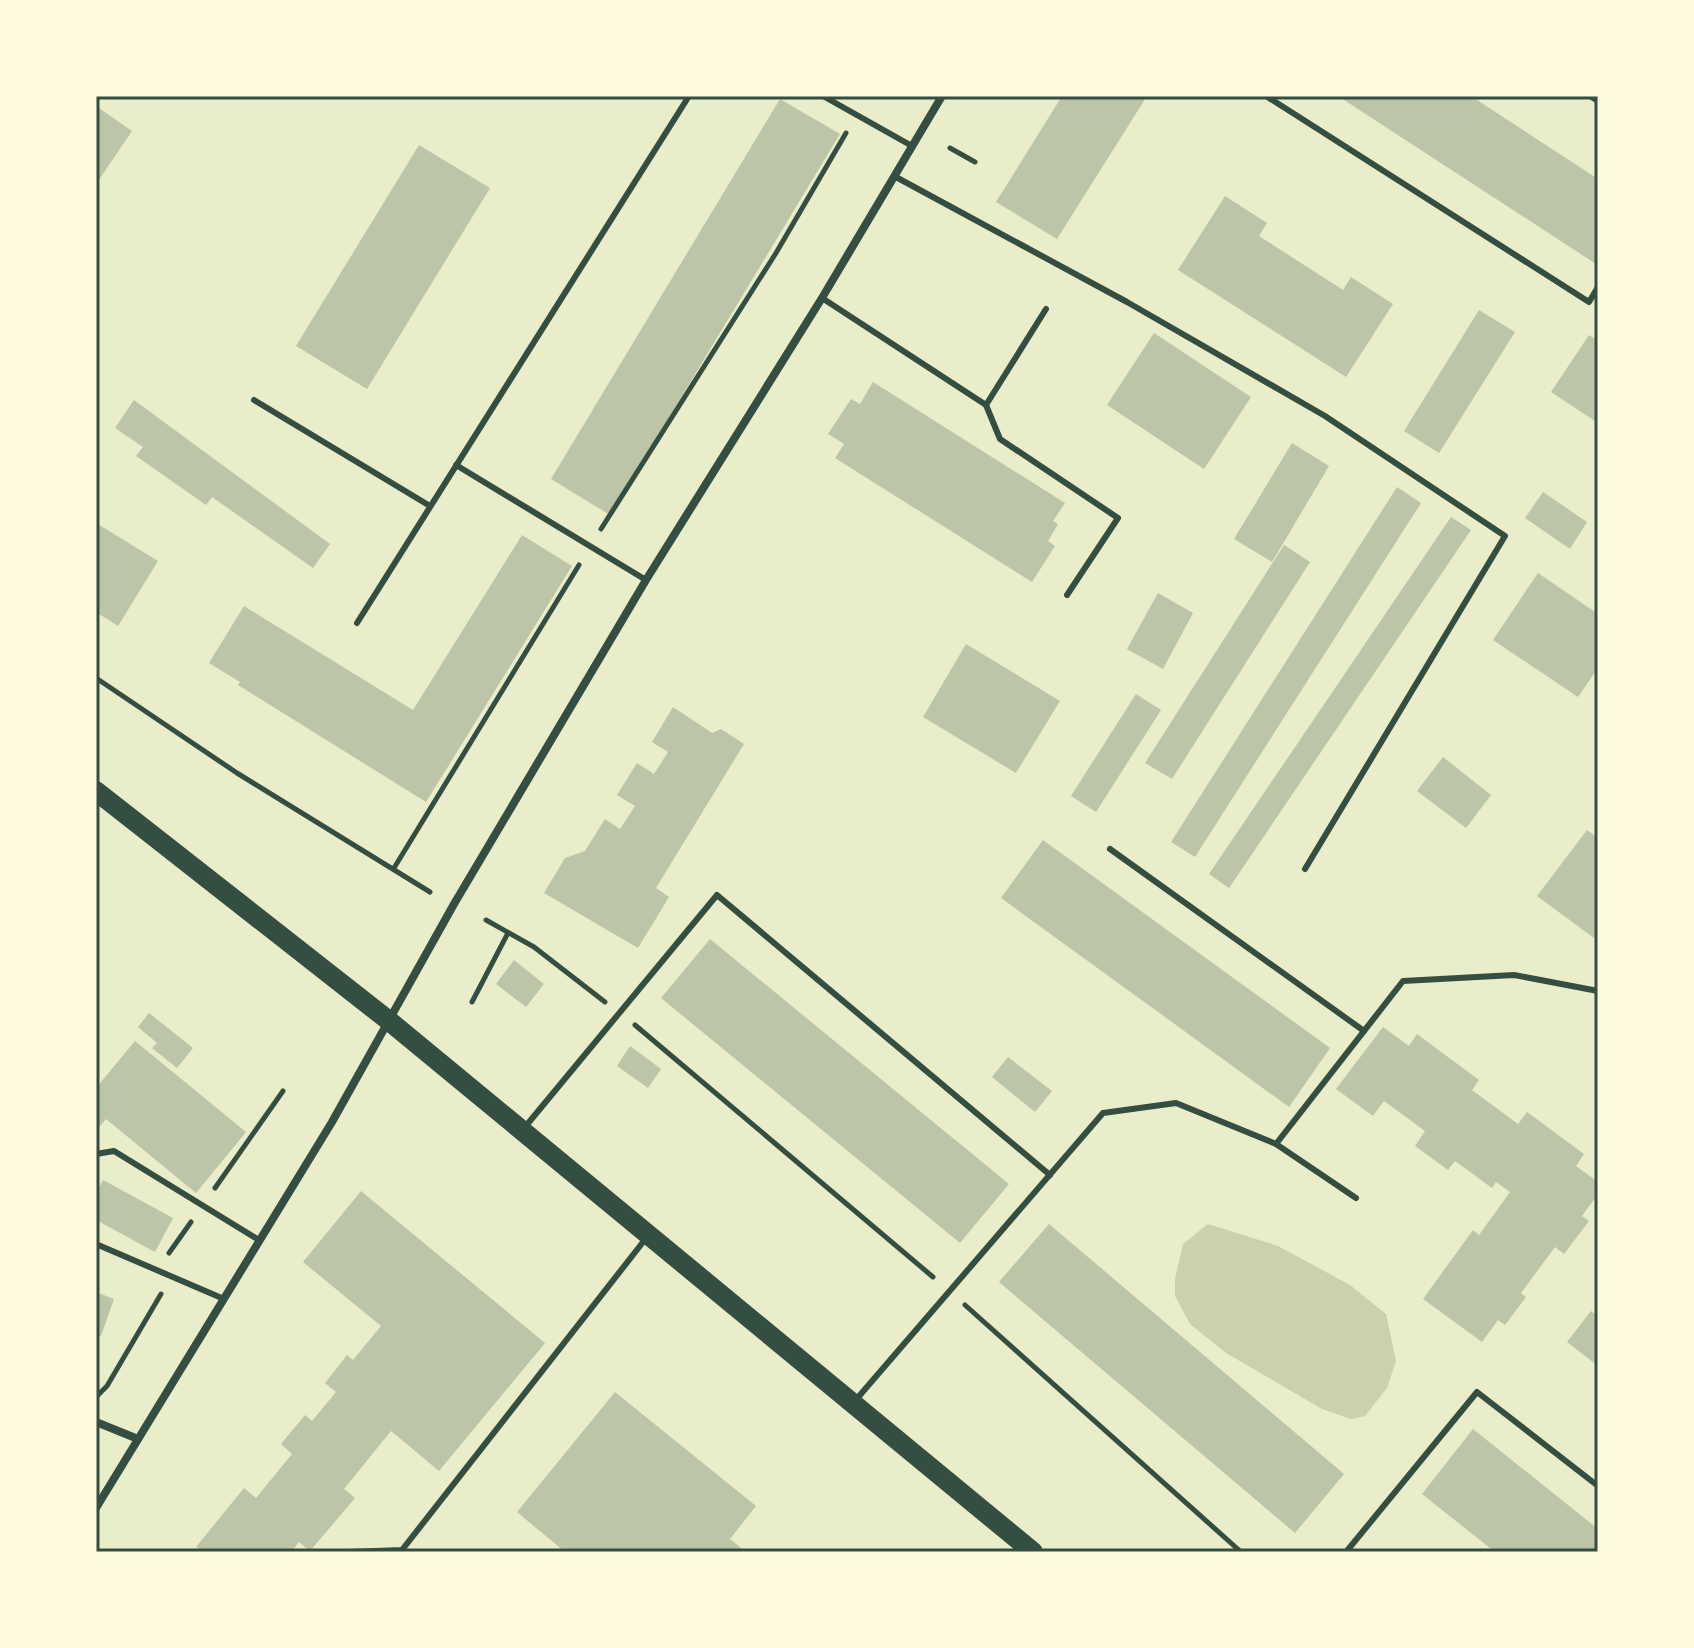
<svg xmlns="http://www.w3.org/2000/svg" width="1694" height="1648" font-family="'Exo 2',sans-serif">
<rect width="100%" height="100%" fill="#e9edc9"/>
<!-- green -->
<polygon fill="#cad2ad" points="1208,1224 1278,1246 1350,1285 1386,1314 1396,1361 1387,1388 1365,1416 1351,1419 1322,1409 1226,1353 1190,1324 1175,1296 1175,1279 1183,1244"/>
<!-- building -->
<g fill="#bcc5a7">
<polygon points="1062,96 1147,96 1057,239 996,202"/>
<polygon points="1338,96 1471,96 1598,179 1598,261 1596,264"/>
<polygon points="780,99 840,134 610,515 551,479"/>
<polygon points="96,106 132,131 96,184"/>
<polygon points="419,145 490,188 367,389 296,346"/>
<polygon points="1225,196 1267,223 1259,236 1343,290 1351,277 1393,304 1346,377 1178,270"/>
<polygon points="1479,310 1515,332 1439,453 1404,431"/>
<polygon points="1154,333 1251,397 1204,469 1107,405"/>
<polygon points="1589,335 1598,341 1598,423 1551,392"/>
<polygon points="873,382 1065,503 1053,521 1058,524 1048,541 1055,546 1032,582 835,458 844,444 828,434 851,399 860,404"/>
<polygon points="134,400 330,544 313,568 212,497 206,505 136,456 143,447 115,428"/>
<polygon points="1292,443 1329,466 1272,562 1234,539"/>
<polygon points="1397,487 1421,503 1195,857 1171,842"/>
<polygon points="1543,492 1587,522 1570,549 1525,518"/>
<polygon points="1451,517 1471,530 1229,888 1209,874"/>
<polygon points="96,523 158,561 118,626 96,612"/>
<polygon points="522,535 572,566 426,802 238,685 240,682 209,663 244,606 413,710"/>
<polygon points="1284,545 1310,562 1172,779 1145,763"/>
<polygon points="1538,573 1598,614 1598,668 1578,697 1493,640"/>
<polygon points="1158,593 1193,613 1163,669 1127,649"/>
<polygon points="966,644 1060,701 1016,773 923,717"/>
<polygon points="1136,694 1161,710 1096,812 1071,796"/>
<polygon points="673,707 712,733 721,729 744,744 656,888 669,897 638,948 544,893 565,858 585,851 605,819 620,829 635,806 617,795 637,763 654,774 668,752 652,742"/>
<polygon points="1443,757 1491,795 1466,828 1417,791"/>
<polygon points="1587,830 1598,838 1598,941 1537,896"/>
<polygon points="1043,840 1330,1048 1289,1107 1001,898"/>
<polygon points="710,939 1009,1184 960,1243 661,998"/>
<polygon points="514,960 544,984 526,1007 496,984"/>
<polygon points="149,1013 193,1048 177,1068 152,1048 157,1043 138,1027"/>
<polygon points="1383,1027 1409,1046 1417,1034 1479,1080 1472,1090 1518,1124 1527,1112 1584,1154 1576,1166 1598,1182 1598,1194 1582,1216 1589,1221 1564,1254 1555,1247 1521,1293 1526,1297 1505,1325 1498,1320 1482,1342 1423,1299 1473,1230 1479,1235 1510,1192 1496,1182 1492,1188 1455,1161 1448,1170 1415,1146 1425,1131 1384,1101 1373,1116 1336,1089"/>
<polygon points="135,1041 246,1132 196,1193 106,1119 96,1131 96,1088"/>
<polygon points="630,1046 661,1069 648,1088 617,1066"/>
<polygon points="1008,1057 1052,1091 1035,1112 992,1077"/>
<polygon points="103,1180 173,1218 155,1252 96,1220 96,1193"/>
<polygon points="361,1191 545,1343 439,1471 391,1431 344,1489 355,1498 310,1551 299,1542 291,1552 203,1552 196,1547 244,1488 256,1498 292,1454 281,1444 305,1415 312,1421 336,1392 325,1383 347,1355 353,1360 381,1326 303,1262"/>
<polygon points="1049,1224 1344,1474 1295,1533 999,1282"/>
<polygon points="96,1292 114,1299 101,1336 96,1335"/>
<polygon points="1591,1311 1598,1317 1598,1366 1567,1342"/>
<polygon points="615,1392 756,1506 730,1539 746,1552 565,1552 517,1512"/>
<polygon points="1473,1429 1598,1529 1598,1552 1495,1552 1422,1494"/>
</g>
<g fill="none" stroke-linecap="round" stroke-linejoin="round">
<!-- path -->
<g stroke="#344e41" stroke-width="5">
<polyline points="950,148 975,162"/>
<polyline points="601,529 776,253 846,133"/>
<polyline points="96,678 237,773 430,892"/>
<polyline points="394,868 579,565"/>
<polyline points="486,920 534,947 605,1002"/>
<polyline points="472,1002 508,933"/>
<polyline points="635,1025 933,1277"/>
<polyline points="215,1188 283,1091"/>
<polyline points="169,1253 191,1222"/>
<polyline points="965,1305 1241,1552"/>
<polyline points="96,1397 107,1386 161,1294"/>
</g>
<!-- service -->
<g stroke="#344e41" stroke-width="6">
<polyline points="823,96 912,146"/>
<polyline points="1266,96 1589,302 1598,287"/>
<polyline points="894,176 1127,302 1325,416 1505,536 1305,869"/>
<polyline points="822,298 986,405 1000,439 1118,518 1067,595"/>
<polyline points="254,400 430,506"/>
<polyline points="986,405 1046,309"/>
<polyline points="456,465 646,580"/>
<polyline points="357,623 689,96"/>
<polyline points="1110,849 1364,1031"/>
<polyline points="525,1127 717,895 1050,1175"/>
<polyline points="1276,1144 1403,981 1514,975 1598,991"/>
<polyline points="96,1154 114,1151 259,1240"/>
<polyline points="96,1244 224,1299"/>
<polyline points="854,1402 1103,1113 1176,1103 1276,1144 1356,1198"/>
<polyline points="349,1552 402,1550 647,1237"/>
<polyline points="1346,1552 1477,1392 1598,1486"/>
</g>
<!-- minor -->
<g stroke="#344e41" stroke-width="8">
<polyline points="1592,96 1598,100"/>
<polyline points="96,1422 138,1439"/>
<polyline points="96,1508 332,1122 454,904 646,580 822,298 942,96"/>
</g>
<!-- primary -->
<polyline stroke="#344e41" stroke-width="20" points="96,791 388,1020 1033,1552"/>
</g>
<!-- border -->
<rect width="1694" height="1648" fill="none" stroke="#fefae0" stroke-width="196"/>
<rect x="98" y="98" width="1498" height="1452" fill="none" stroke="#344e41" stroke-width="3"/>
</svg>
